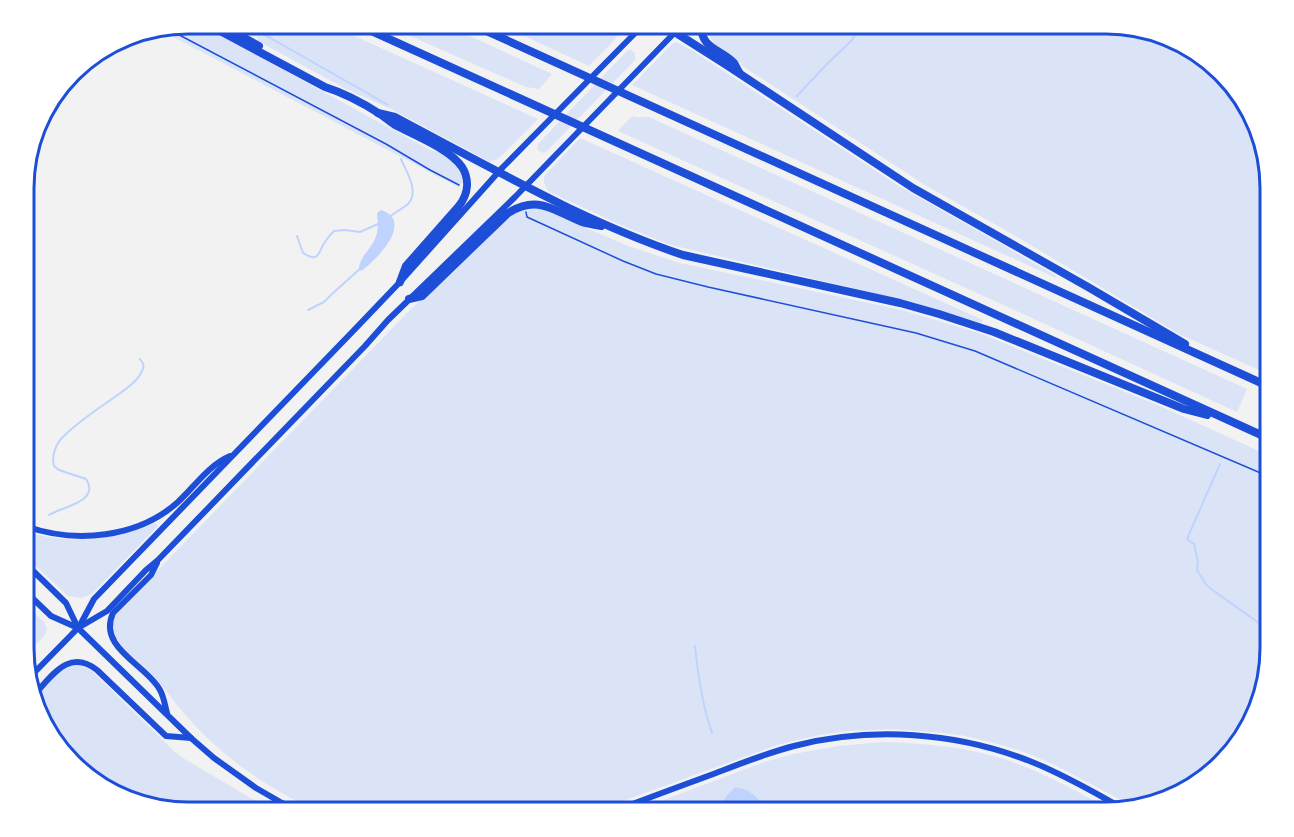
<svg xmlns="http://www.w3.org/2000/svg" width="1294" height="837" font-family="Jost,sans-serif">
<rect width="100%" height="100%" fill="#f2f2f2"/>
<!-- green -->
<g fill="#dbe4f7">
<path d="M188,24H199L430,150C448,153 460,165 463,183L460,184V188L160,30Z"/>
<polygon points="234,24 328,24 538,119 500,157 496,160 492,160 490,162 393,110 344,88 258,41 257,37"/>
<polygon points="383,24 444,24 552,74 539,89 526,87"/>
<path d="M498,24H622C621,38 599,55 589,66Z"/>
<path d="M707,24H1106L1197,52L1248,106L1270,178V375L1179,334L1014,235L925,185L741,65V63C725,52 708,46 707,24Z"/>
<polygon points="676,42 690,49 899,186 1057,276 1056,278 632,85 672,44"/>
<polygon points="631,50 635,53 635,60 546,152 543,153 539,151 537,149 538,144 627,51"/>
<path d="M632,116C639,119 645,115 651,118L1247,389L1237,412L999,303L618,131Z"/>
<path d="M580,138L983,320L981,323L911,302L671,245L623,226L549,192C545,187 543,183 544,176Z"/>
<path d="M533,208C546,208 557,213 568,220L628,246L680,263L902,310L979,333L1160,406L1270,456V659L1242,740L1188,791L1134,807L1057,766L1027,753L1005,746L966,736L943,733L892,729L849,731L819,735L777,745L590,813H323C270,791 220,756 183,712C173,701 165,688 154,677C139,660 100,639 117,612L410,310L505,220L517,212Z"/>
<path d="M154,523L157,524V527L92,594L81,598L68,596L25,556V531C69,545 112,541 154,523Z"/>
<polygon points="25,604 44,622 47,629 44,636 25,656"/>
<polygon points="70,666 81,666 91,670 174,751 183,758 254,800 281,813 188,813 97,785 46,731 35,697 59,672"/>
<path d="M883,742C925,743 966,747 1007,760C1045,773 1080,793 1116,813H629L764,762L793,754L838,746Z"/>
</g>
<!-- water -->
<g fill="#bfd3fe">
<path d="M381,210C415,221 376,261 361,271L359,268C360,258 368,251 373,243C379,233 378,224 377,213Z"/>
<path d="M735,787C752,790 759,797 766,813H729C718,800 726,797 735,787Z"/>
</g>
<g fill="none" stroke-linecap="round" stroke-linejoin="round">
<!-- stream -->
<g stroke="#bfd3fe" stroke-width="2">
<polyline points="246,24 388,105"/>
<polyline points="797,96 825,66 852,40 861,24"/>
<path d="M388,218C394,213 402,209 408,204C420,192 406,171 401,159"/>
<path d="M297,236L303,253C315,260 317,259 322,247C325,241 329,236 334,231L345,230L360,232L378,224"/>
<polyline points="308,310 324,302 332,294 362,267"/>
<polyline points="1220,464 1187,539 1194,544 1198,562 1197,570 1207,586 1270,631"/>
<path d="M49,515C61,507 101,502 86,479L59,470L54,466C51,456 56,443 64,436C80,420 101,407 119,394C127,388 138,381 142,371C145,366 143,363 140,359"/>
<path d="M695,646C698,676 702,704 712,733"/>
</g>
<!-- path -->
<g stroke="#1d4ed8" stroke-width="1.5">
<polyline points="166,28 386,144 430,170 459,185"/>
<polyline points="526,212 527,217 623,261 656,274 708,287 916,333 975,351 1270,477"/>
</g>
<!-- secondary -->
<g stroke="#1d4ed8" stroke-width="6">
<path d="M25,526C76,544 138,538 178,502C195,486 209,465 230,456"/>
<polyline points="25,563 66,603 78,628"/>
<path d="M157,563L151,575L113,613C97,648 147,665 160,690C164,697 165,706 167,713"/>
<polyline points="25,591 51,616 78,628 191,738 214,758 256,788 282,803 301,813"/>
<polyline points="79,627 94,599 357,327 400,282 503,167 644,24"/>
<polyline points="28,679 78,628 107,611 146,570 158,560 365,346 388,320 515,197 683,24"/>
<path d="M34,695C52,676 69,648 97,670L166,736L191,738"/>
<path d="M609,813C645,799 681,786 716,773C742,763 767,753 794,746C872,726 957,732 1032,762C1065,775 1095,793 1126,810"/>
</g>
<!-- motorway -->
<g stroke="#1d4ed8" stroke-width="8">
<path d="M207,24L325,87C344,93 363,103 380,114C385,117 390,122 395,125C414,135 450,149 462,167C470,180 468,194 459,206L406,266L400,282"/>
<polyline points="219,24 259,46"/>
<polyline points="356,24 1270,439"/>
<polyline points="471,24 1270,387"/>
<polyline points="662,24 725,64 913,188 1088,287 1185,344"/>
<path d="M701,24C701,50 720,48 734,63C736,66 737,69 739,72"/>
<path d="M378,113L395,117C453,148 510,179 569,208C607,226 644,242 683,255L900,303L939,314L994,332L1184,409L1207,415"/>
<path d="M409,299L422,296L508,213C538,194 554,211 582,222C588,224 595,225 601,226"/>
</g>
</g>
<!-- crop -->
<path d="M0 0H1294V837H0ZM188 34H1106A154 154 0 0 1 1260 188V648A154 154 0 0 1 1106 802H188A154 154 0 0 1 34 648V188A154 154 0 0 1 188 34Z" fill="#fff" fill-rule="evenodd"/>
<path fill="none" stroke="#1d4ed8" stroke-width="3" d="M188 34H1106A154 154 0 0 1 1260 188V648A154 154 0 0 1 1106 802H188A154 154 0 0 1 34 648V188A154 154 0 0 1 188 34Z"/>
</svg>
